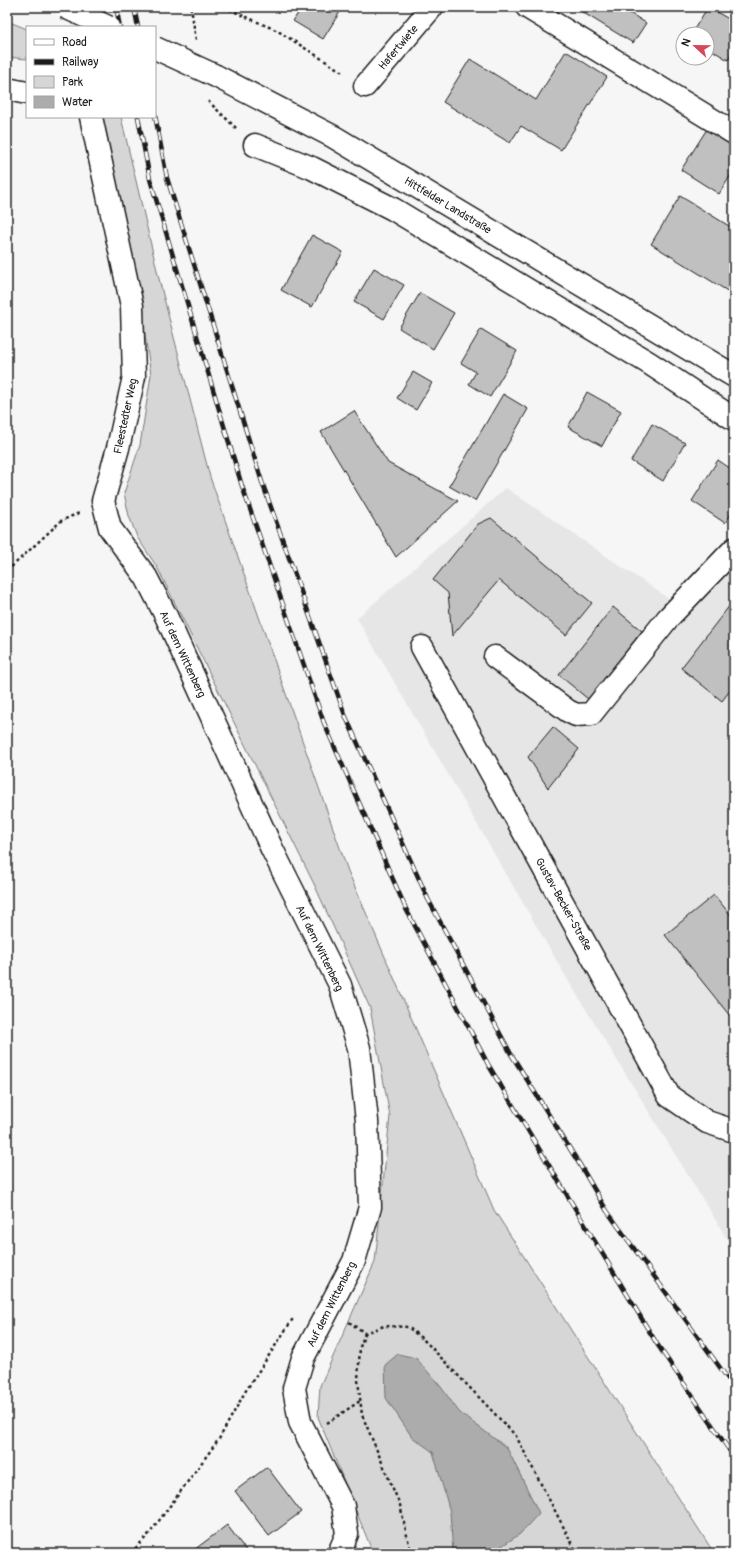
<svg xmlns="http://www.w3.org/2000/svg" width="741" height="1560" font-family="Pangolin,sans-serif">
<rect width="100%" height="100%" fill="#f6f6f6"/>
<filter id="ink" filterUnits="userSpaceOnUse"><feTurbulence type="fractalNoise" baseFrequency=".025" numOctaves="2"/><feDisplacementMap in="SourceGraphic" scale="8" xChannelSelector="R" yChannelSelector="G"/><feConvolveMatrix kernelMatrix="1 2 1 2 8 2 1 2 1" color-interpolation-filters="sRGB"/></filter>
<g filter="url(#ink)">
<!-- built -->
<polygon fill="#e6e6e6" points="506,488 672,601 734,532 734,1250 569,982 357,618"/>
<!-- green -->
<g fill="#d6d6d6" stroke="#797979">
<polygon points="7,21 27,29 27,59 7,57"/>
<polygon points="101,117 121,117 160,283 210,477 348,871 494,1210 714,1553 373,1553 318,1417 320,1386 375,1262 390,1116 370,1008 315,886 157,567 137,537 129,516 124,493 140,445 151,375 138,289"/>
</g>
<!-- water -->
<polygon fill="#acacac" stroke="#727272" points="398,1354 416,1358 441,1387 459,1412 507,1448 539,1513 520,1534 491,1553 453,1553 450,1512 433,1452 412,1437 386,1398 385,1365"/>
<!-- building -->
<g fill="#c0c0c0" stroke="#1c1c1c">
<polygon points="302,7 343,7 323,39 293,21"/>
<polygon points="585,7 620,7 646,23 633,43 582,12"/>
<polygon points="708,7 734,22 734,50 728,60 707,47 707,34 691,34"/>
<polygon points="566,51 607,77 561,150 521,126 510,143 443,102 470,59 536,100"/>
<polygon points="707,129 734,145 734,170 719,194 681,170"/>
<polygon points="680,196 734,229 734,295 651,244"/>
<polygon points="312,235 343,252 312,307 281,290"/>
<polygon points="374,268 404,285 384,319 354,302"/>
<polygon points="420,293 454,313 433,349 399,328"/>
<polygon points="481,329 517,351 490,397 469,384 476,372 461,363"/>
<polygon points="413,372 432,383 416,410 397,398"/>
<polygon points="587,392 621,411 602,446 568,427"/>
<polygon points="503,394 528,409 475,501 449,486"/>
<polygon points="354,411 388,463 458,501 396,557 321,432"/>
<polygon points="652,424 685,443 663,481 631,461"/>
<polygon points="718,460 734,471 734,510 725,523 692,501"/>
<polygon points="491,518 592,603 566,635 499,580 452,636 448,593 433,580 478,524"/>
<polygon points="734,600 734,685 722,701 681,668"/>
<polygon points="613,607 642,631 588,699 559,675"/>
<polygon points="553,727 579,749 548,788 528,757"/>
<polygon points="714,895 734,919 734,1021 665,935"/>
<polygon points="267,1467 301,1512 269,1536 235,1491"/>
<polygon points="227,1525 248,1553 190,1553"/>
</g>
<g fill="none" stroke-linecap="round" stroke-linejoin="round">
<!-- minor casing -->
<g stroke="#1c1c1c" stroke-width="25">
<g id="minor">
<polyline points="527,7 734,133"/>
<polyline points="365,86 432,7"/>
<polyline points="7,89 27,93"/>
<polyline points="91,117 132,306 134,377 118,448 103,501 110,528 146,577 166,616 272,849 340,985 359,1048 367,1121 370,1207 354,1261 303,1358 294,1388 300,1422 343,1506 347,1534 339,1553"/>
<polyline points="255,145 312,168 393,209 649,363 734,419"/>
<polyline points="422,647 669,1096 707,1122 734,1131"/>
<polyline points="495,657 568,711 576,715 591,714 668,618 734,549"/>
</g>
</g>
<!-- major casing -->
<g stroke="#1c1c1c" stroke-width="25">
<polyline id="major" points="216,76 334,137 734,376"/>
</g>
<!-- path -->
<g stroke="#1c1c1c" stroke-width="2.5" stroke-dasharray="3 3" stroke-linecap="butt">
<polyline points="191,7 196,40"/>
<polyline points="224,7 278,31 344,73"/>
<polyline points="208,101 236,128"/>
<polyline points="7,571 61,521 81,512"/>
<polyline points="349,1322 365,1333 384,1326 408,1327 426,1342 516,1436 577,1553"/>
<polyline points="365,1333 360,1347 358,1380 362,1415 400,1505 411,1553"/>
<polyline points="327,1423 360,1401"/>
<polyline points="131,1553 150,1533 219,1439 245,1392 294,1317"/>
</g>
<!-- minor -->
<use href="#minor" stroke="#fff" stroke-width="22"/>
<!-- major -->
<use href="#major" stroke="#fff" stroke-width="22"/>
<!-- rail casing -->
<g stroke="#1c1c1c" stroke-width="4.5">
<g id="rail">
<polyline points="116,7 120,27"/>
<polyline points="134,7 138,27"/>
<polyline points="155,115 167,178 262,482 345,715 428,899 511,1054 580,1165 607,1211 734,1387"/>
<polyline points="138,117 150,179 242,486 324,723 406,909 489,1066 657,1344 734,1457"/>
</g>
</g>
<!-- rail -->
<use href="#rail" stroke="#fff" stroke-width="3" stroke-dasharray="9" stroke-linecap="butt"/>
<!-- major-bridge casing -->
<g stroke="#1c1c1c" stroke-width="25" stroke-linecap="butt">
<g id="major-bridge">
<polyline points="65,7 108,27"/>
<polyline points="155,48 216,76"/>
</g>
</g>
<!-- major-bridge -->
<use href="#major-bridge" stroke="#fff" stroke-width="22"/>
</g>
</g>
<g text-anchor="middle" stroke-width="3" stroke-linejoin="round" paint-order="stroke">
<!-- street labels -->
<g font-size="11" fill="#1c1c1c" stroke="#fff">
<text transform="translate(398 47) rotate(-50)" y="4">Hafertwiete</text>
<text transform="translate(448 205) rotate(31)" y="4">Hittfelder Landstraße</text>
<text transform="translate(125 416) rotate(-78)" y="4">Fleestedter Weg</text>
<text transform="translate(183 654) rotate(65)" y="4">Auf dem Wittenberg</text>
<text transform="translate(564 904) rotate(61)" y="4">Gustav-Becker-Straße</text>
<text transform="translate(320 948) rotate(64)" y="4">Auf dem Wittenberg</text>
<text transform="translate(331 1304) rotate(-63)" y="4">Auf dem Wittenberg</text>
</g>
</g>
<!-- margin -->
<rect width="741" height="1560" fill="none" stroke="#fff" stroke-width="24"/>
<rect x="12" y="12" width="717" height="1536" fill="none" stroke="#1c1c1c" stroke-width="1.5" filter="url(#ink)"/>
<!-- legend -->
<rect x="26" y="26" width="130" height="92" fill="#ffffff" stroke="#a4a4a4"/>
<rect x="34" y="39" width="20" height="6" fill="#ffffff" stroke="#a4a4a4"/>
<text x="62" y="46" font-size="12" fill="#1c1c1c">Road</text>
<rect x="34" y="59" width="20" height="6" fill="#1c1c1c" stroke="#a4a4a4"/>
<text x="62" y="66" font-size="12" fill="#1c1c1c">Railway</text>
<rect x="34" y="76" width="20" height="12" fill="#d6d6d6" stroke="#a4a4a4"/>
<text x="62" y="86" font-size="12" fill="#1c1c1c">Park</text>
<rect x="34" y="96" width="20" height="12" fill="#acacac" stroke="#a4a4a4"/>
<text x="62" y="106" font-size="12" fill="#1c1c1c">Water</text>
<!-- north arrow -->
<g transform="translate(695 46) rotate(292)"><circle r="19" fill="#ffffff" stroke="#a4a4a4"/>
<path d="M0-3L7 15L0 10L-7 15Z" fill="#d1495b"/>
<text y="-6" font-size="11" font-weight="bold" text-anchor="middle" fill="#1c1c1c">N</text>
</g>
</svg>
